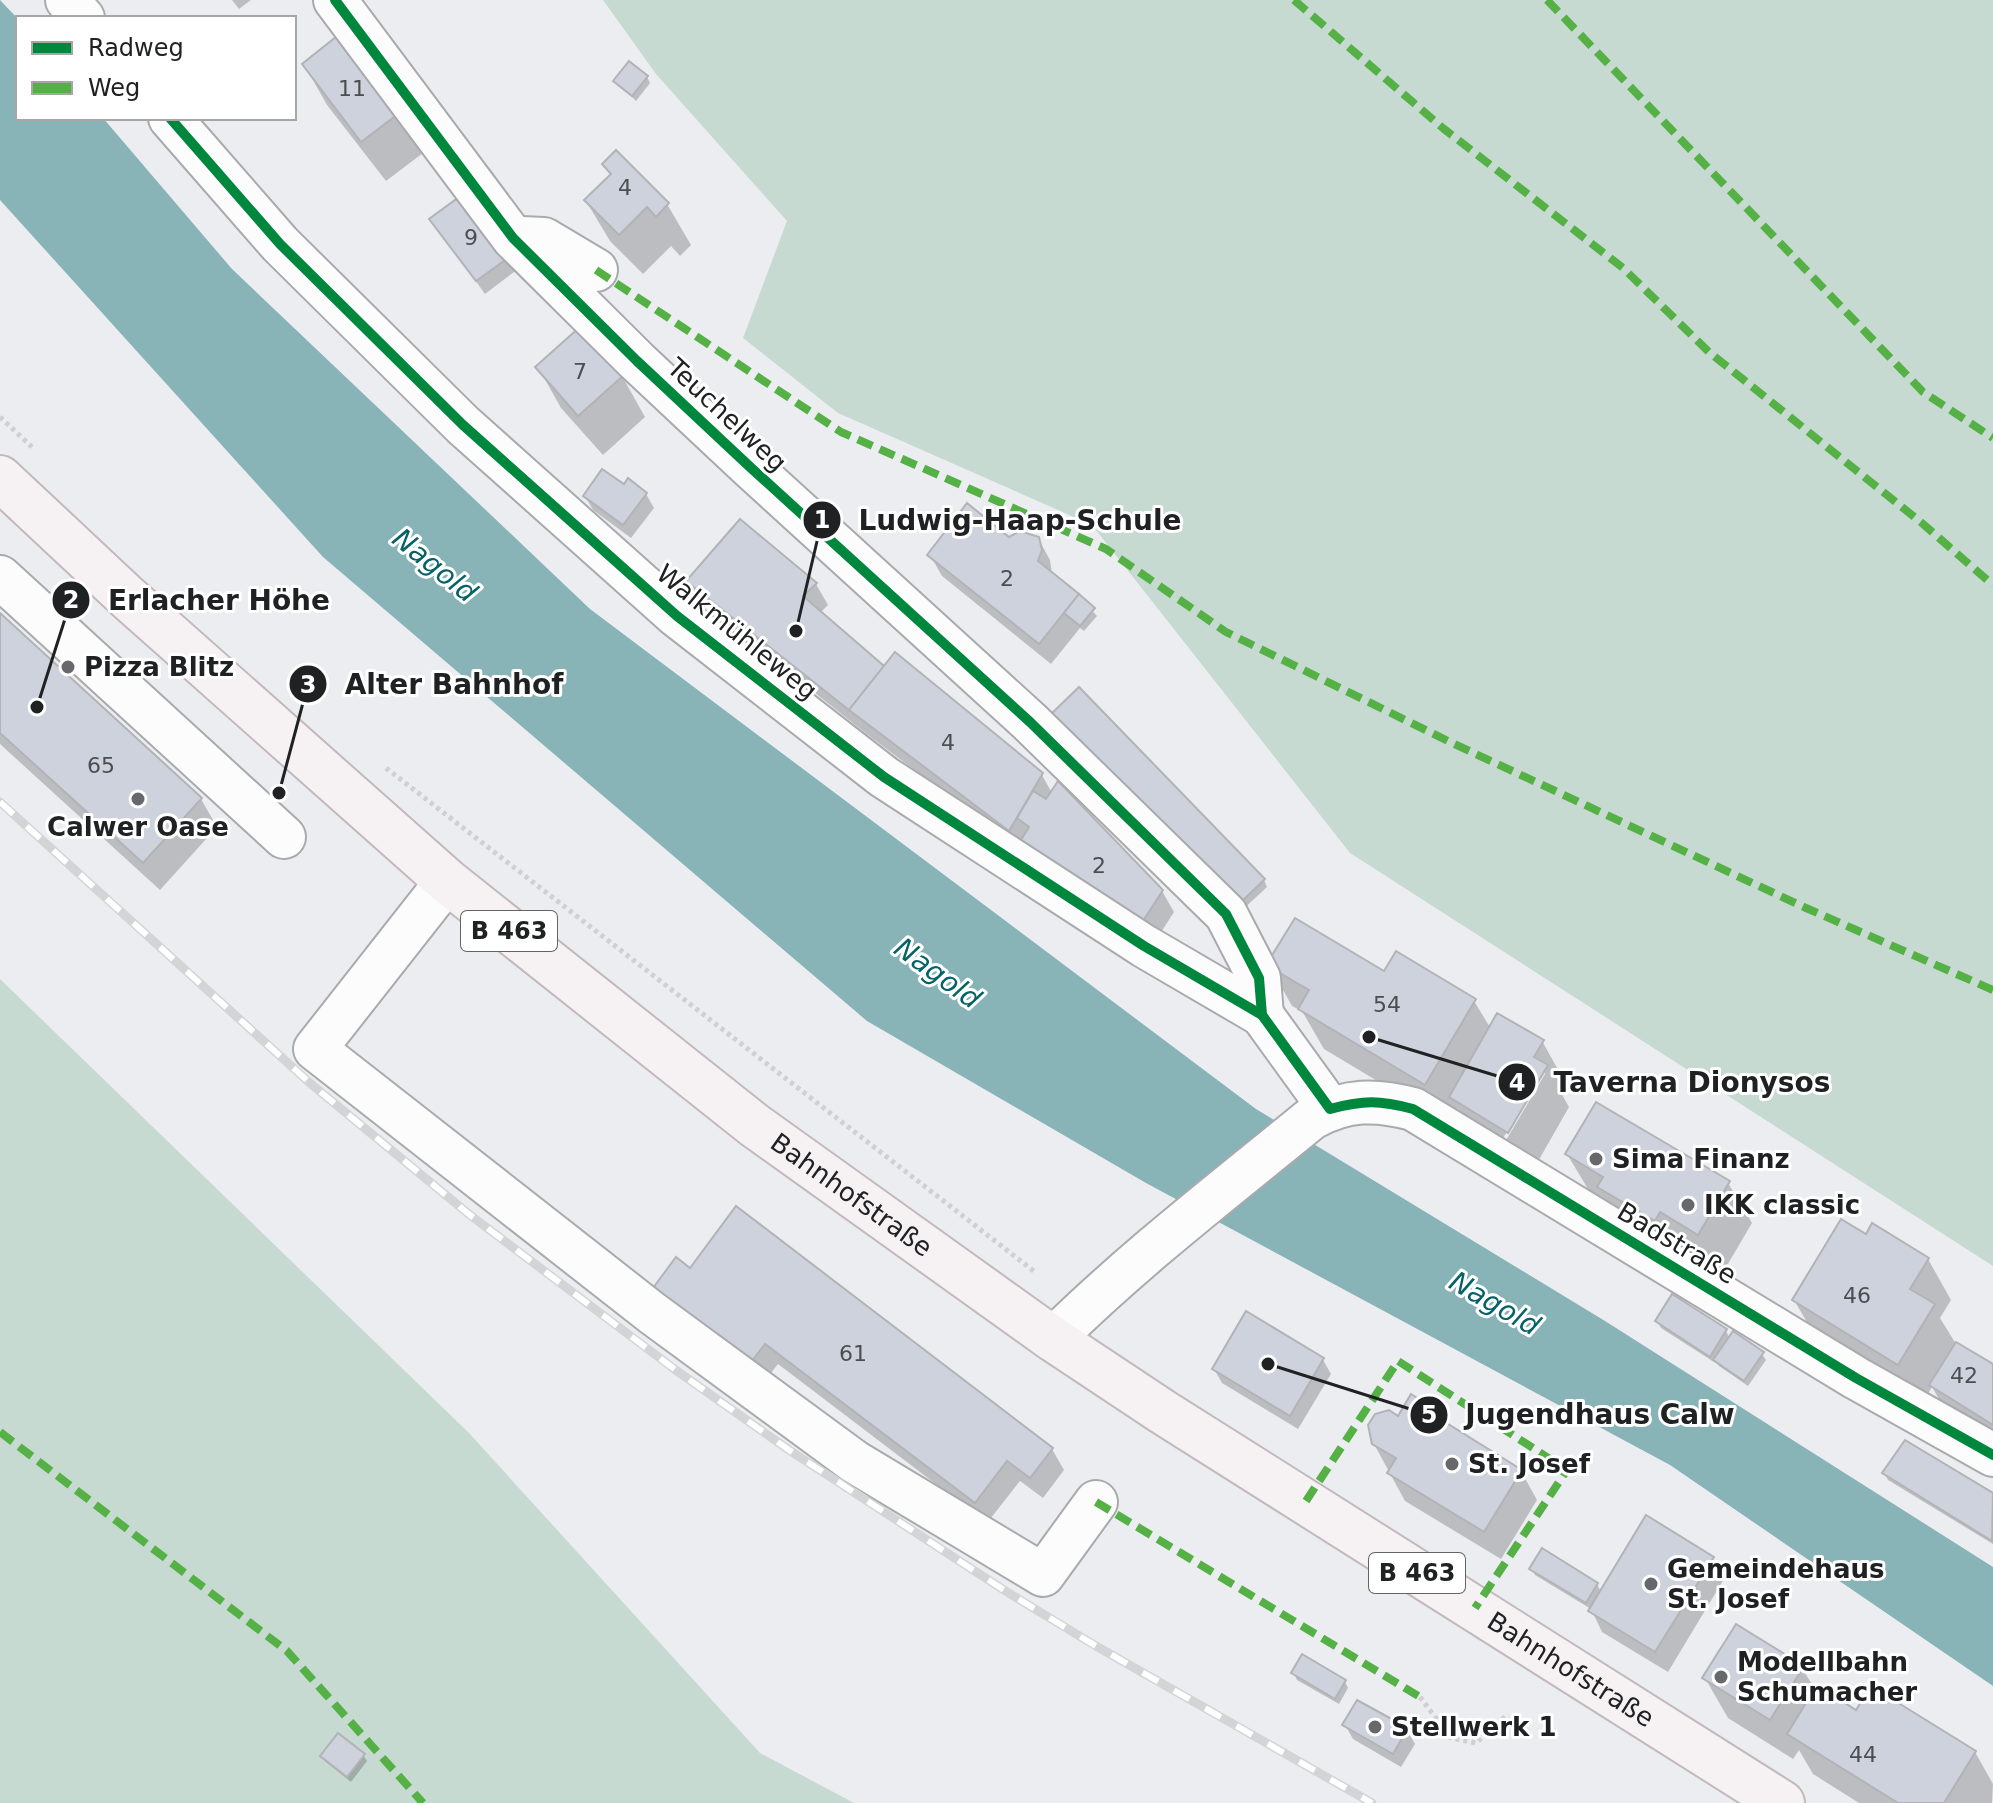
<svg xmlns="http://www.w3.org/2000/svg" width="1993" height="1803" font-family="'DejaVu Sans',sans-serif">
<rect width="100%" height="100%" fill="#ecedf1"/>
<!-- green -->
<g fill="#c6dad1">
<polygon points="603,0 1993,0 1993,1266 1350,853 1092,525 838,413 743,338 787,221 656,74"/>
<polygon points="0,979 469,1433 760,1753 854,1803 0,1803"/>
</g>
<!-- water -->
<polygon fill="#88b4b8" points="0,0 18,19 18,118 103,118 232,269 590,609 1256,1109 1605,1321 1993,1567 1993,1686 1670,1465 1146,1183 867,1021 323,557 0,200"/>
<!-- shadow -->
<g fill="#0003" fill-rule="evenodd">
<polygon points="232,0 251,0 239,9"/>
<polygon points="304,64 400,113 423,153 386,181 327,105"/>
<polygon points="647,77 650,83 636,101 616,81"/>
<polygon points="604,165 667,204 691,245 680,256 671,246 643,274 610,241 586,201 611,176"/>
<polygon points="465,194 518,269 485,294 432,219"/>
<polygon points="538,367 622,376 645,417 603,455 561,408"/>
<polygon points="646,494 654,508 631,538 593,510 585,496"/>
<polygon points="1038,538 1050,560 1052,575 1078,595 1097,616 1084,631 1080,628 1051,664 942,576 930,555 1009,539"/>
<polygon points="688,581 816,584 828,605 820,613 885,669 1042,775 1052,793 1162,891 1174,912 1156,940 1022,851 864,732 701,602"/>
<polygon points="0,615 201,799 217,827 160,890 0,744"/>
<polygon points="1079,689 1264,880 1267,887 1238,914"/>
<path d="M1269,965L1385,974L1474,1001L1491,1029L1542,1041L1565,1082L1560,1091L1569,1107L1532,1172L1475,1138L1458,1109L1449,1124L1324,1049L1302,1011L1292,1006ZM1545,1066V1074L1505,1142L1502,1140Z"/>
<polygon points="1567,1154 1728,1183 1752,1223 1722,1274 1591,1194"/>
<polygon points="1867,1237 1928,1259 1951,1300 1940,1318 1956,1344 1993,1367 1993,1449 1954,1425 1932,1387 1922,1404 1818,1341 1794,1300"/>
<polygon points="690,1270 1052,1449 1064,1470 1043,1498 1020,1481 987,1523 778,1364 764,1382"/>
<polygon points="1657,1321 1726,1331 1730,1339 1762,1354 1766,1360 1748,1386 1719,1366 1715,1359 1714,1362 1661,1328"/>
<polygon points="1323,1360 1331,1374 1298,1429 1222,1383 1214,1369"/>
<polygon points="1429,1407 1436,1419 1521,1471 1537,1500 1501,1559 1405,1501 1374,1444 1399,1418"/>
<polygon points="1905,1443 1993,1496 1993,1544 1888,1480 1884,1473"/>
<polygon points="1712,1558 1724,1579 1668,1672 1602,1632 1591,1609 1535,1575 1532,1569 1597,1584 1601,1592"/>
<polygon points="1802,1668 1816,1691 1857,1713 1975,1752 1993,1784 1992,1803 1859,1803 1813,1774 1799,1750 1793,1759 1728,1718 1705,1678"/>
<polygon points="1294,1673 1345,1682 1348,1688 1339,1704 1297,1680"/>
<polygon points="1345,1725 1407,1730 1415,1744 1401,1767 1353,1739"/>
<polygon points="363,1755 367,1761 351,1782 326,1762 323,1756"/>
</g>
<!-- building -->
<g fill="#cdd2dc" stroke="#b2b3b6" stroke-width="2">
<polygon points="341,33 402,111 361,142 302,64"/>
<polygon points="629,61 648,76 632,96 613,81"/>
<polygon points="616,150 669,203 656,217 647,207 619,235 584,200 611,174 602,164"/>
<polygon points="466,192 512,255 476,281 429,219"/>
<polygon points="581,326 624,375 578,416 535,367"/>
<polygon points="602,469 624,484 628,478 647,493 623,525 583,496"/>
<polygon points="967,503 1009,537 1020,531 1039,537 1042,550 1038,561 1079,594 1039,644 927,555"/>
<polygon points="740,519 817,583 803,596 884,666 849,710 686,581"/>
<polygon points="1079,594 1095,608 1080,626 1064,613"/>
<polygon points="0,613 202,798 143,863 0,733"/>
<polygon points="895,652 1043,773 1009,831 849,710"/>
<polygon points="1079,687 1265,879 1234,909 1048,717"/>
<polygon points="1058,781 1163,890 1143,921 1021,840 1029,827 1017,818 1033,791 1046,799"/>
<polygon points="1295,918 1384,971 1396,951 1476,999 1425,1085 1298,1009 1309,990 1266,965"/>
<polygon points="1497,1013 1544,1040 1534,1057 1548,1065 1508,1133 1449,1097"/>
<polygon points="1596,1102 1730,1181 1698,1235 1660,1212 1655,1221 1597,1187 1603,1177 1565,1154"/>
<polygon points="736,1206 1053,1448 1030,1478 1007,1461 975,1503 765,1344 751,1362 653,1288 676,1257 690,1268"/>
<polygon points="1841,1219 1866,1234 1872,1223 1929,1258 1910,1289 1935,1304 1898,1365 1792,1300"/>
<polygon points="1672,1294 1727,1329 1710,1357 1655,1321"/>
<polygon points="1246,1311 1324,1358 1290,1416 1212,1369"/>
<polygon points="1733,1331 1764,1352 1744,1381 1713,1360"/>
<polygon points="1956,1342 1993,1364 1993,1425 1929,1385"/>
<polygon points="1411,1394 1430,1406 1429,1412 1522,1470 1484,1532 1387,1473 1396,1458 1372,1444 1368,1425 1375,1414 1389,1410 1398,1416"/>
<polygon points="1905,1440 1993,1493 1992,1541 1882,1473"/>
<polygon points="1646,1515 1714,1557 1655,1652 1588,1611"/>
<polygon points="1542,1548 1598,1583 1586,1603 1529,1569"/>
<polygon points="1736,1624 1804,1666 1770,1720 1702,1678"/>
<polygon points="1302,1654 1346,1680 1335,1699 1291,1673"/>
<polygon points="1817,1685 1856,1710 1871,1686 1976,1751 1944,1803 1898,1803 1787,1734"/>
<polygon points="1357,1700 1408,1728 1393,1754 1342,1725"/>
<polygon points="338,1733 365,1754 347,1777 320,1756"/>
</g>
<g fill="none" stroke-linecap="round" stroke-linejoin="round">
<!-- minor casing -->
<g stroke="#a9aaad" stroke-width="46">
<g id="minor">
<polyline points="67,0 83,18"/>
<polyline points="335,0 513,238 637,361 749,466 1030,722 1226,914 1259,978 1262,1015"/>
<polyline points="170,118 280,244 463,425 677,616 884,777 1144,946 1262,1015 1330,1109"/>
<polyline points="522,238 544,239 596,270"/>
<polyline points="0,577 284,837"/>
<polyline points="447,881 315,1049 652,1313 855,1462 1043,1575 1096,1502"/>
<path d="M1053,1339C1134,1259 1224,1190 1312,1118C1347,1099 1375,1099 1413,1109L1856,1378L1993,1455"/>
</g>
</g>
<!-- major casing -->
<g stroke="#c2b9bd" stroke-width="48">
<g id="major">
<path id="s1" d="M0,478L127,597L447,881L754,1125L1053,1339L1163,1412L1782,1803"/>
</g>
</g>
<!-- path -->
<g stroke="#d0d0d2" stroke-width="5" stroke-dasharray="4 4" stroke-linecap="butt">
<polyline points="0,417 32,447"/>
<polyline points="386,768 1035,1272"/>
<polyline points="1420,1697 1451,1738 1476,1743 1508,1714"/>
</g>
<!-- minor -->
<use href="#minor" stroke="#fcfcfd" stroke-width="42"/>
<!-- major -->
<use href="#major" stroke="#f6f2f4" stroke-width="44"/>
<!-- rail casing -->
<g stroke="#d3d4d5" stroke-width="9">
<polyline id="rail" points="0,802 311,1084 470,1215 677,1371 789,1450 1007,1592 1096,1646 1372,1803"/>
</g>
<!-- rail -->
<use href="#rail" stroke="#fff" stroke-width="6" stroke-dasharray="18" stroke-linecap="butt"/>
<!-- quiet -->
<g stroke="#55b145" stroke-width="8" stroke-dasharray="16 8" stroke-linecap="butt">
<polyline points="1294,0 1444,129 1623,268 1709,352 1923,524 1993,585"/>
<polyline points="1547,0 1923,392 1993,438"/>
<polyline points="596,270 841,432 1106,549 1226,632 1448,741 1806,908 1993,990"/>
<polyline points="0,1432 287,1651 423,1803"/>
<polyline points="1306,1501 1398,1361 1567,1470 1475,1608"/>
<polyline points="1096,1502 1420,1697"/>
</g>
<!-- cycleway casing -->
<g stroke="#fff" stroke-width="15">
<g id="cycleway">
<polyline points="335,0 513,238 637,361 749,466 1030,722 1226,914 1259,978 1262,1015"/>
<path d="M170,118L280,244L463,425L677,616L884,777L1144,946L1262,1015L1330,1109C1363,1100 1380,1100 1413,1109L1856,1378L1993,1455"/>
</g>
</g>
<!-- cycleway -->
<use href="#cycleway" stroke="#00873e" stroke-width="10"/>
</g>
<!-- markers -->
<g fill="#67686b" stroke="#fff" stroke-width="3">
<circle cx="68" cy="667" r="8"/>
<circle cx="138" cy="799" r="8"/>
<circle cx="1596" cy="1159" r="8"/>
<circle cx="1688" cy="1205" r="8"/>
<circle cx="1452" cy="1464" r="8"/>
<circle cx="1651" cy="1584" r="8"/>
<circle cx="1721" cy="1677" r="8"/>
<circle cx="1375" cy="1727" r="8"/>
</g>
<g text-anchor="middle" stroke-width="6" stroke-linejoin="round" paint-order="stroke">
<!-- number labels -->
<g font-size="22" fill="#4b4d51">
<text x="352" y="96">11</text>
<text x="625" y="195">4</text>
<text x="471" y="245">9</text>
<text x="580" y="379">7</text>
<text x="1007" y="586">2</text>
<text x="948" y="750">4</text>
<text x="101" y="773">65</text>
<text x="1099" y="873">2</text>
<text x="1387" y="1012">54</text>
<text x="1857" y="1303">46</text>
<text x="853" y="1361">61</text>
<text x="1964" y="1383">42</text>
<text x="1863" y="1762">44</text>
</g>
<!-- shield labels -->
<g fill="#fff" stroke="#636465" stroke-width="2">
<rect x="461" y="911" width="96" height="40" rx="6"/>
<rect x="1369" y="1553" width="96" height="40" rx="6"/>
</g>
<g font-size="24" font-weight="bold" fill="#202123">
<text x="509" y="939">B 463</text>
<text x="1417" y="1581">B 463</text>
</g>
<!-- street labels -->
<g font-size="26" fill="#202123" stroke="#fff">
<text transform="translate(727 415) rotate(43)" y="9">Teuchelweg</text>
<text transform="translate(737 632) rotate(39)" y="9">Walkmühleweg</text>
<text dy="9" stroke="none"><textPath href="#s1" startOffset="1114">Bahnhofstraße</textPath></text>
<text transform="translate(1677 1243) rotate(31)" y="9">Badstraße</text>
<text dy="9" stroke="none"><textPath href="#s1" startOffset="1976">Bahnhofstraße</textPath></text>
</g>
<!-- poi labels -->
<g font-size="26" font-weight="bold" fill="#202123" stroke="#fff" text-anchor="start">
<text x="84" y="676">Pizza Blitz</text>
<text x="138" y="836" text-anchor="middle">Calwer Oase</text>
<text x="1612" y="1168">Sima Finanz</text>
<text x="1704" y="1214">IKK classic</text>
<text x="1468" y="1473">St. Josef</text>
<text x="1667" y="1578">Gemeindehaus<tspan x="1667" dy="30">St. Josef</tspan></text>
<text x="1737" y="1671">Modellbahn<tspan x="1737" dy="30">Schumacher</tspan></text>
<text x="1391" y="1736">Stellwerk 1</text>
</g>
<!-- water labels -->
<g font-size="28" font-style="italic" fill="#056266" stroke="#fff">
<text transform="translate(435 565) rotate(39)" y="10">Nagold</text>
<text transform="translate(938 973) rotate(36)" y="10">Nagold</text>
<text transform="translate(1495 1303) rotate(30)" y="10">Nagold</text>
</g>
</g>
<!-- callouts -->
<path fill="none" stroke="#202123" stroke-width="3" d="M796 631L822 520M37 707L71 600M279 793L308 684M1369 1037L1517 1082M1268 1364L1429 1415"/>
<g fill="#202123" stroke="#fff" stroke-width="3">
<circle cx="796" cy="631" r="8"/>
<circle cx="37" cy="707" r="8"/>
<circle cx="279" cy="793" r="8"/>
<circle cx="1369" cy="1037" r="8"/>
<circle cx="1268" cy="1364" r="8"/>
<circle cx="822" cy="520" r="20"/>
<circle cx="71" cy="600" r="20"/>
<circle cx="308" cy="684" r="20"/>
<circle cx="1517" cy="1082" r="20"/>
<circle cx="1429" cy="1415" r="20"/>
</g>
<g font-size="24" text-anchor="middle" font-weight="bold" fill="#fff">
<text x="822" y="528">1</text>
<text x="71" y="608">2</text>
<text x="308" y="693">3</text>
<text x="1517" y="1091">4</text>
<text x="1429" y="1423">5</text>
</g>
<g font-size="28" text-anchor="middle" font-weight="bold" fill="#202123" stroke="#fff" stroke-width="6" stroke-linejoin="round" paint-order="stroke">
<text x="1020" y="530">Ludwig-Haap-Schule</text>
<text x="219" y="610">Erlacher Höhe</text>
<text x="454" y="694">Alter Bahnhof</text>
<text x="1692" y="1092">Taverna Dionysos</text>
<text x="1600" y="1424">Jugendhaus Calw</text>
</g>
<!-- legend -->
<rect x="16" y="16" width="280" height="104" fill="#ffffff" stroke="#a6a6a7" stroke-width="2"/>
<rect x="32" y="42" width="40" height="12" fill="#00873e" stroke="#a6a6a7" stroke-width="2"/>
<text x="88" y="56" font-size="24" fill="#202123">Radweg</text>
<rect x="32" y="82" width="40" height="12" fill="#55b145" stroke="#a6a6a7" stroke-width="2"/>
<text x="88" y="96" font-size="24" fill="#202123">Weg</text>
</svg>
